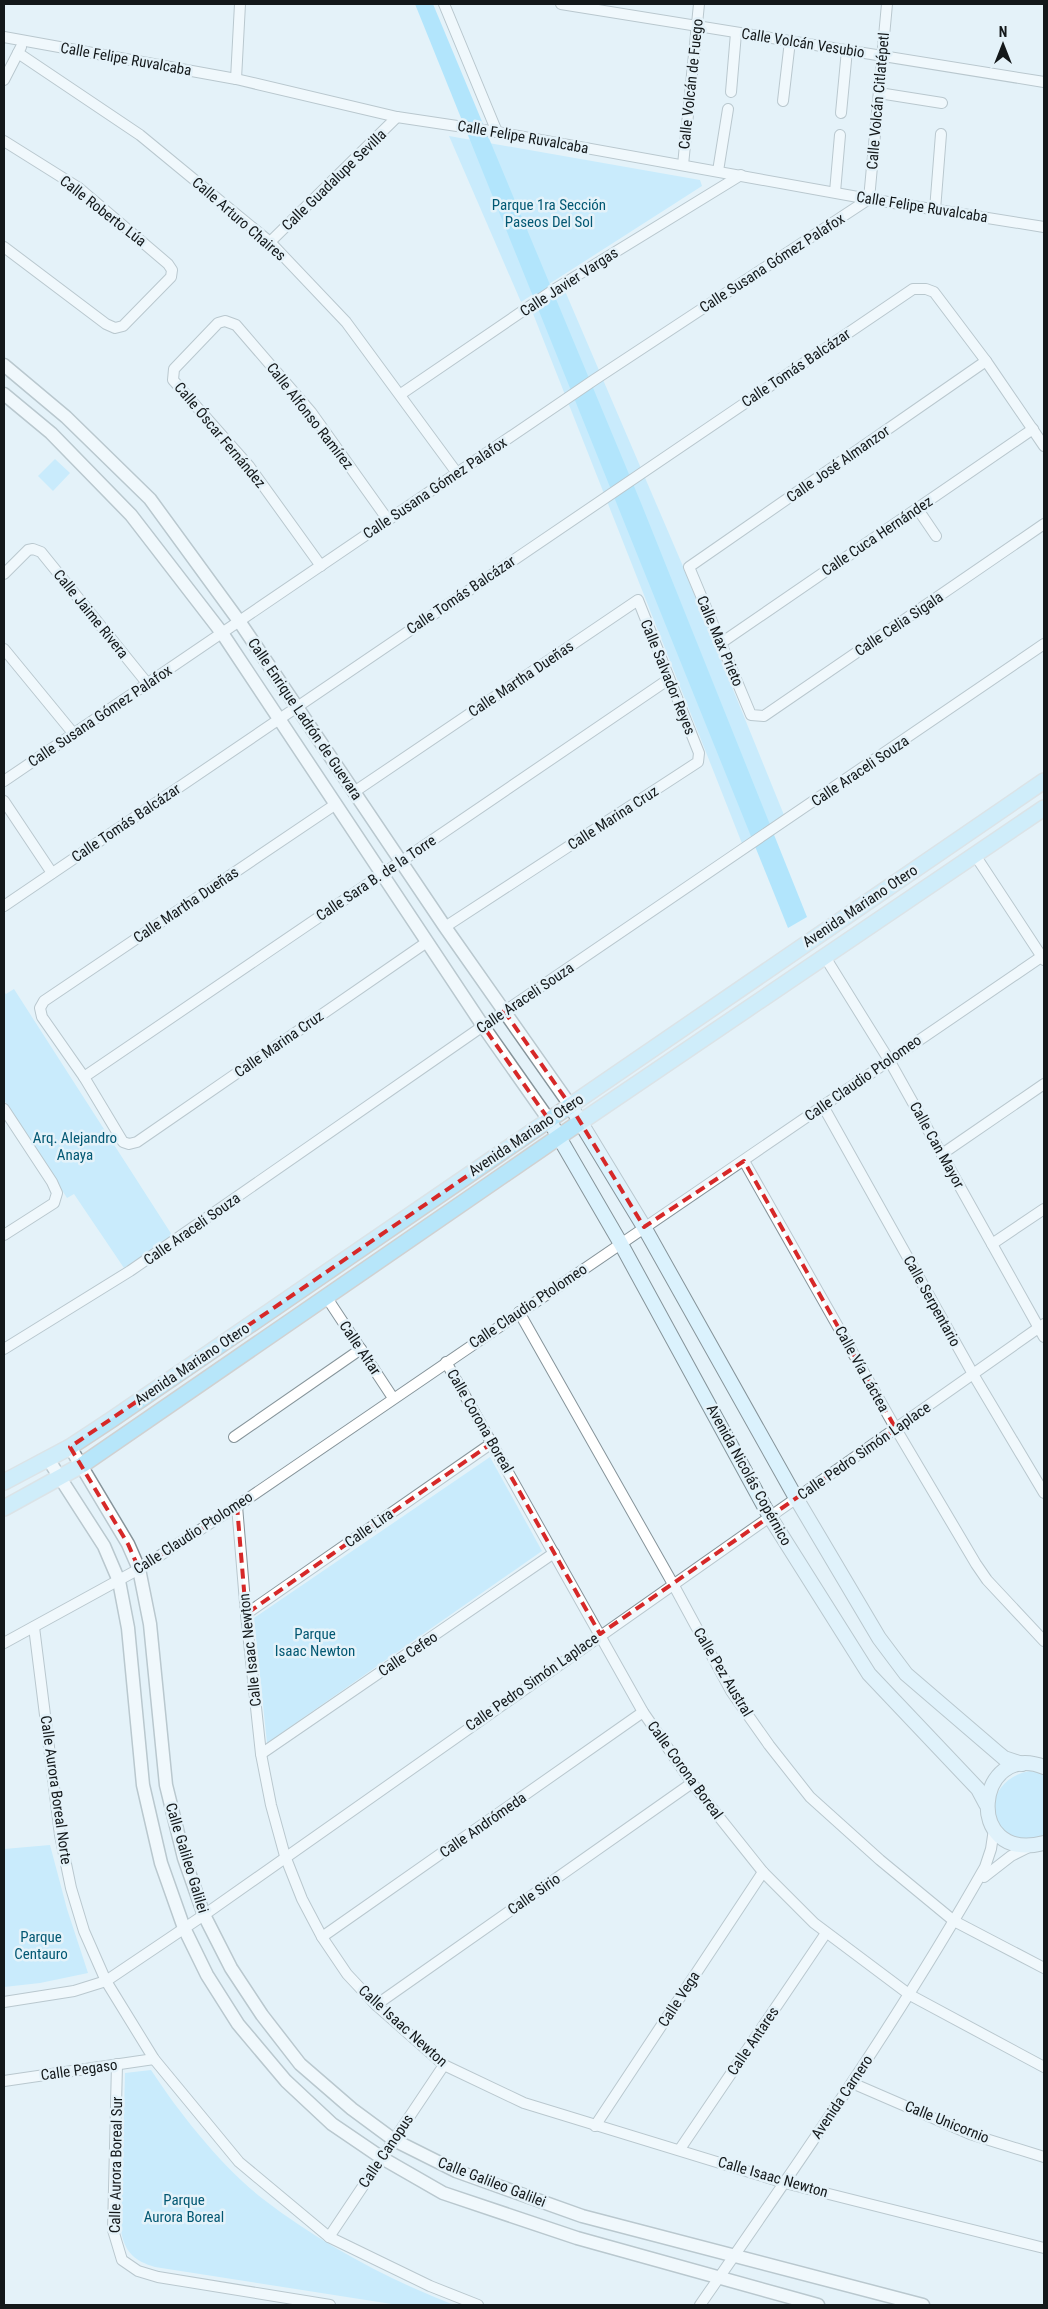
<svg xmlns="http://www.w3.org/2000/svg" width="1048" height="2309" font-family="'Roboto Condensed',sans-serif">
<rect width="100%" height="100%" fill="#e4f2f9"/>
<!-- green -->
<g fill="#a8e3fe">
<polygon points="449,136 700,180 702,186 521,302"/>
<polygon points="562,284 682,564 786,820 743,846 530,306"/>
<polygon points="55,459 70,473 53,491 38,476"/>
<polygon points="14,989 172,1235 124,1268 74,1194 67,1198 4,1100 4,992 6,994"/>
<polygon points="490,1457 542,1551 267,1743 254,1618"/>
<path d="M1030,1771L1044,1774V1842C1038,1842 1031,1844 1024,1843C1020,1843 1015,1838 1011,1836C979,1815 996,1776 1030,1771Z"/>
<polygon points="50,1845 67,1909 88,1973 40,1983 4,1987 4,1849"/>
<path d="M151,2070C180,2114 221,2166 263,2199C320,2243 387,2279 454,2305H398L155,2267C135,2261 125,2253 121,2231L125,2073Z"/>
</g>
<!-- water -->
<polygon fill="#75d6ff" points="415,4 433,4 641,503 807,917 788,928"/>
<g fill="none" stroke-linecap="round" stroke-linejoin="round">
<!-- minor casing -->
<g stroke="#86949a" stroke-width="12">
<g id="minor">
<polyline points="444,4 497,132"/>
<polyline points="561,4 1044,82"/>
<polyline points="4,37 236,79 397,117 497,132 869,199 1044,227"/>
<polyline points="18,53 140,135 270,242 346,322 457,473"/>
<polyline points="236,79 240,4"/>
<polyline points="4,80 21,47"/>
<polyline points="731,92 736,33"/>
<polyline points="879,93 942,103"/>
<polyline points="783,101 790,41"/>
<polyline points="841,113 847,50"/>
<polyline points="4,141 79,188 168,264 172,270 171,277 123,326 115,328 106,324 4,247"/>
<polyline points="683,165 699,4"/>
<polyline points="718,171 728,109"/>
<polyline points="835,192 840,135"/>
<polyline points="935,210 941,134"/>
<polyline points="270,242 397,117"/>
<polyline points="986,361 689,567 751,715 764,716 1044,524"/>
<polyline points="401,394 555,289 741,175"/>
<polyline points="917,508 936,536"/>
<polyline points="321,566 249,466 173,380 174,369 218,323 225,321 236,325 311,412 388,520"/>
<polyline points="4,574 28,550 33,549 41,552 147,683"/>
<polyline points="721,643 1033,429"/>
<polyline points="4,649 73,733"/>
<polyline points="4,781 594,380 869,199 887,4"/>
<polyline points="354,792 638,600 699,753 698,762 445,927"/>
<polyline points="4,801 52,873"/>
<polyline points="336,804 44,1001 40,1008 42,1017 84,1077 123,1142 129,1144 137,1142 427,942"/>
<polyline points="975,855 1044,960"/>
<polyline points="4,906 913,289 926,289 934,292 986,361 1044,446"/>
<polyline points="825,957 889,1060 1044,1337"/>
<polyline points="84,1077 669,679"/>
<polyline points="823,1106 973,1374 1044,1493"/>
<polyline points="4,1109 52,1182 57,1193 54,1203 4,1235"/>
<polyline points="942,1154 1044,1084"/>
<polyline points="744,1161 896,1429 976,1564 987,1580 1044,1641"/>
<polyline points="992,1244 1044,1209"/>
<polyline points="327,1298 393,1398"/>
<polyline points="519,1312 673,1584 731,1691 769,1745 810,1797 880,1860 954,1921 1044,1968"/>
<polyline points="4,1349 130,1271 483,1026 1044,644"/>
<polyline points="446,1362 643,1712 692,1783 763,1872 814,1923 910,1995 1044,2067"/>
<polyline points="234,1437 361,1349"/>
<polyline points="237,1506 246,1614 261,1754 271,1805 285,1856 302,1899 322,1937 347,1974 376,2005 444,2065 524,2103 785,2183 1044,2248"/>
<polyline points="246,1614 492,1443"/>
<polyline points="34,1627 60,1835 71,1888 84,1931 106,1981 154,2059 239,2162 329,2237 430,2286 478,2305"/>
<polyline points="4,1643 139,1569 237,1506 1044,955"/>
<polyline points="261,1754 554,1553"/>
<polyline points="984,1877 1011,1856 1031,1846"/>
<polyline points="322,1937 643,1712"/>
<polyline points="4,2002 74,1991 106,1981 204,1915 1044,1324"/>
<polyline points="376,2005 692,1783"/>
<polyline points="117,2064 113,2230 122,2260 138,2271 158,2277 330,2305"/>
<polyline points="4,2081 154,2059"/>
<polyline points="852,2083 970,2134 1044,2157"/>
<polyline points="595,2126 763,1872"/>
<polyline points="680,2149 826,1933"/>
<polyline points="329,2237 444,2065"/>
<path d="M700,2305C799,2162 899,2019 985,1867L991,1849L994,1829"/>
</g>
</g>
<!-- tertiary casing -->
<g stroke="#86949a" stroke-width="15">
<g id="tertiary">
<polyline points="4,365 66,417 150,499 239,621 445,927 570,1105"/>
<polyline points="4,394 51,433 131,515 222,633 483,1026 549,1120"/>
<polyline points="70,1447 128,1544 139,1569 150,1624 166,1785 184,1858 204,1915 231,1968 262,2015 300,2064 352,2109 394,2140 456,2171 582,2216 923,2305"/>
<polyline points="48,1459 104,1546 119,1581 128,1628 143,1785 161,1863 184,1928 207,1975 238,2024 286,2081 332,2124 382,2158 443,2193 577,2238 818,2305"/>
</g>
</g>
<!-- secondary casing -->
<g stroke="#86949a" stroke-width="16">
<g id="secondary">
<polyline points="570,1105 644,1227 796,1498 879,1638 906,1674 998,1753 1004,1758 1022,1764"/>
<polyline points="549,1120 621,1244 770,1517 869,1674 978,1789 986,1804"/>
<path d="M1044,1767C976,1740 962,1864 1044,1843"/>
</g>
</g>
<!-- primary casing -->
<g stroke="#d0d1d1" stroke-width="18">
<g id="primary">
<polyline points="4,1482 70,1447 111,1420 1044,781"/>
<polyline points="4,1508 82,1465 560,1136 1044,808"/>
</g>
</g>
<!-- minor -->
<use href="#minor" stroke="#fff" stroke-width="10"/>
<!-- tertiary -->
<use href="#tertiary" stroke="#fff" stroke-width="12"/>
<!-- secondary -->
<use href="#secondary" stroke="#dbf2fd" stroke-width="14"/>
<!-- primary -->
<use href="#primary" stroke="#b7e6fa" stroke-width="15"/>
</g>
<!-- marked area -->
<path d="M0 0H1048V2309H0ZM504,1011L570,1105L644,1227L744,1161L896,1429L600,1634L492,1443L246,1614L237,1506L139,1569L128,1544L70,1447L549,1120L483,1026Z" fill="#e4f2f9" fill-opacity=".55" fill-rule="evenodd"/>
<path fill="none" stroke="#d62828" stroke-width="4" stroke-dasharray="10 6" stroke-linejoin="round" d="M504,1011L570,1105L644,1227L744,1161L896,1429L600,1634L492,1443L246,1614L237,1506L139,1569L128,1544L70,1447L549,1120L483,1026Z"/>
<g text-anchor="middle" stroke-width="5" stroke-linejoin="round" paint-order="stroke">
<!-- street labels -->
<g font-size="15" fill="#13181a" stroke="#e4f2f9">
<text transform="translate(803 43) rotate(9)" y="5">Calle Volcán Vesubio</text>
<text transform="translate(126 59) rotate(10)" y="5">Calle Felipe Ruvalcaba</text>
<text transform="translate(691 84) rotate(-84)" y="5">Calle Volcán de Fuego</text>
<text transform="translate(878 101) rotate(-85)" y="5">Calle Volcán Citlatépetl</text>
<text transform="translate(523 137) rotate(10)" y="5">Calle Felipe Ruvalcaba</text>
<text transform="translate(334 180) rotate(-44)" y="5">Calle Guadalupe Sevilla</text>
<text transform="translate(922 207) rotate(9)" y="5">Calle Felipe Ruvalcaba</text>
<text transform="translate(103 211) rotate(38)" y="5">Calle Roberto Lúa</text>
<text transform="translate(239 219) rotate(41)" y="5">Calle Arturo Chaires</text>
<text transform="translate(772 263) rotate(-33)" y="5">Calle Susana Gómez Palafox</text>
<text transform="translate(569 282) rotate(-33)" y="5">Calle Javier Vargas</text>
<text transform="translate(796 368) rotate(-34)" y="5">Calle Tomás Balcázar</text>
<text transform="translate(310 416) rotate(52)" y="5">Calle Alfonso Ramírez</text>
<text transform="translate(220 435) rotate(50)" y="5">Calle Óscar Fernández</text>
<text transform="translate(838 464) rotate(-35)" y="5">Calle José Almanzor</text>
<text transform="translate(435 488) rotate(-34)" y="5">Calle Susana Gómez Palafox</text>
<text transform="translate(877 536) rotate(-34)" y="5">Calle Cuca Hernández</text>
<text transform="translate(461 595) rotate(-34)" y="5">Calle Tomás Balcázar</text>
<text transform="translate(91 614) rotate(51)" y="5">Calle Jaime Rivera</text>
<text transform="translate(899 624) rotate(-34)" y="5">Calle Celia Sigala</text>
<text transform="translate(720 641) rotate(67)" y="5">Calle Max Prieto</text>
<text transform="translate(668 677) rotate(68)" y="5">Calle Salvador Reyes</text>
<text transform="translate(521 679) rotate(-34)" y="5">Calle Martha Dueñas</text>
<text transform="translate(100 716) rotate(-34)" y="5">Calle Susana Gómez Palafox</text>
<text transform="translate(305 719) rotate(56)" y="5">Calle Enrique Ladrón de Guevara</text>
<text transform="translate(860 771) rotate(-34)" y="5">Calle Araceli Souza</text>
<text transform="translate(613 818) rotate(-33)" y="5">Calle Marina Cruz</text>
<text transform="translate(126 823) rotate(-34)" y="5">Calle Tomás Balcázar</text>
<text transform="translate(376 878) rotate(-34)" y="5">Calle Sara B. de la Torre</text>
<text transform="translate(186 905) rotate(-34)" y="5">Calle Martha Dueñas</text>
<text transform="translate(860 906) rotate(-34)" y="5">Avenida Mariano Otero</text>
<text transform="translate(525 998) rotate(-34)" y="5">Calle Araceli Souza</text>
<text transform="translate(279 1044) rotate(-35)" y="5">Calle Marina Cruz</text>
<text transform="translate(863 1078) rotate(-35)" y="5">Calle Claudio Ptolomeo</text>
<text transform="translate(526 1135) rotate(-34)" y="5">Avenida Mariano Otero</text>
<text transform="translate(937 1145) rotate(61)" y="5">Calle Can Mayor</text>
<text transform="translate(192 1229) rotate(-35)" y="5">Calle Araceli Souza</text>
<text transform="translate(932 1301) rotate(61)" y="5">Calle Serpentario</text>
<text transform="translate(528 1306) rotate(-34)" y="5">Calle Claudio Ptolomeo</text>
<text transform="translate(360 1348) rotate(56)" y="5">Calle Altar</text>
<text transform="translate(192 1364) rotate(-34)" y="5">Avenida Mariano Otero</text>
<text transform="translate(862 1369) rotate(61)" y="5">Calle Vía Láctea</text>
<text transform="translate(480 1421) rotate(60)" y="5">Calle Corona Boreal</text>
<text transform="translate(864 1451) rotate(-35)" y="5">Calle Pedro Simón Laplace</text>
<text transform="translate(749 1475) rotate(61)" y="5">Avenida Nicolás Copérnico</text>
<text transform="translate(369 1528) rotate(-35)" y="5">Calle Lira</text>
<text transform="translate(193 1533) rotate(-33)" y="5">Calle Claudio Ptolomeo</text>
<text transform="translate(250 1650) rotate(-96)" y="5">Calle Isaac Newton</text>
<text transform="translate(408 1654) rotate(-34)" y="5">Calle Cefeo</text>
<text transform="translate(723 1672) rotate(59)" y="5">Calle Pez Austral</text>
<text transform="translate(532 1682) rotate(-35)" y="5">Calle Pedro Simón Laplace</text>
<text transform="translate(685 1770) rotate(54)" y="5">Calle Corona Boreal</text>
<text transform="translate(56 1790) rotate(82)" y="5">Calle Aurora Boreal Norte</text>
<text transform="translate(483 1825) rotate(-35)" y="5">Calle Andrómeda</text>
<text transform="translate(187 1858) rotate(73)" y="5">Calle Galileo Galilei</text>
<text transform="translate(534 1894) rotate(-35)" y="5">Calle Sirio</text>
<text transform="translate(679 1999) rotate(-57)" y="5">Calle Vega</text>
<text transform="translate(403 2026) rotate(42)" y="5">Calle Isaac Newton</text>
<text transform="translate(753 2041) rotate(-56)" y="5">Calle Antares</text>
<text transform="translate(79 2070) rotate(-8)" y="5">Calle Pegaso</text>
<text transform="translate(842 2097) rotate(-56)" y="5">Avenida Carnero</text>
<text transform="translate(947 2122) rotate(22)" y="5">Calle Unicornio</text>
<text transform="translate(386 2151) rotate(-56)" y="5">Calle Canopus</text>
<text transform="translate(116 2165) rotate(-89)" y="5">Calle Aurora Boreal Sur</text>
<text transform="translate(773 2177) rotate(16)" y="5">Calle Isaac Newton</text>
<text transform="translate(492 2182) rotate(21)" y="5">Calle Galileo Galilei</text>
</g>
<!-- park labels -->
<g font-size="15" fill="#035873" stroke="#e4f2f9">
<text x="549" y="210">Parque 1ra Sección<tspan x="549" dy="17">Paseos Del Sol</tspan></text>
<text x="75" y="1143">Arq. Alejandro<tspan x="75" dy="17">Anaya</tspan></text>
<text x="315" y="1639">Parque<tspan x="315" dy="17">Isaac Newton</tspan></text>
<text x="41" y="1942">Parque<tspan x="41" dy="17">Centauro</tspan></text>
<text x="184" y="2205">Parque<tspan x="184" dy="17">Aurora Boreal</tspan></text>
</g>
</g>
<!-- border -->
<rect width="1048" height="2309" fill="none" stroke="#13181a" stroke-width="10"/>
<!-- north arrow -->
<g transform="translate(1003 45)" stroke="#e4f2f9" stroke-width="4" paint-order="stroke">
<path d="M0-4L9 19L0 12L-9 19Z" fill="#13181a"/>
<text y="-8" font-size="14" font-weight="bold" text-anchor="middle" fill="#13181a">N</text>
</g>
</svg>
